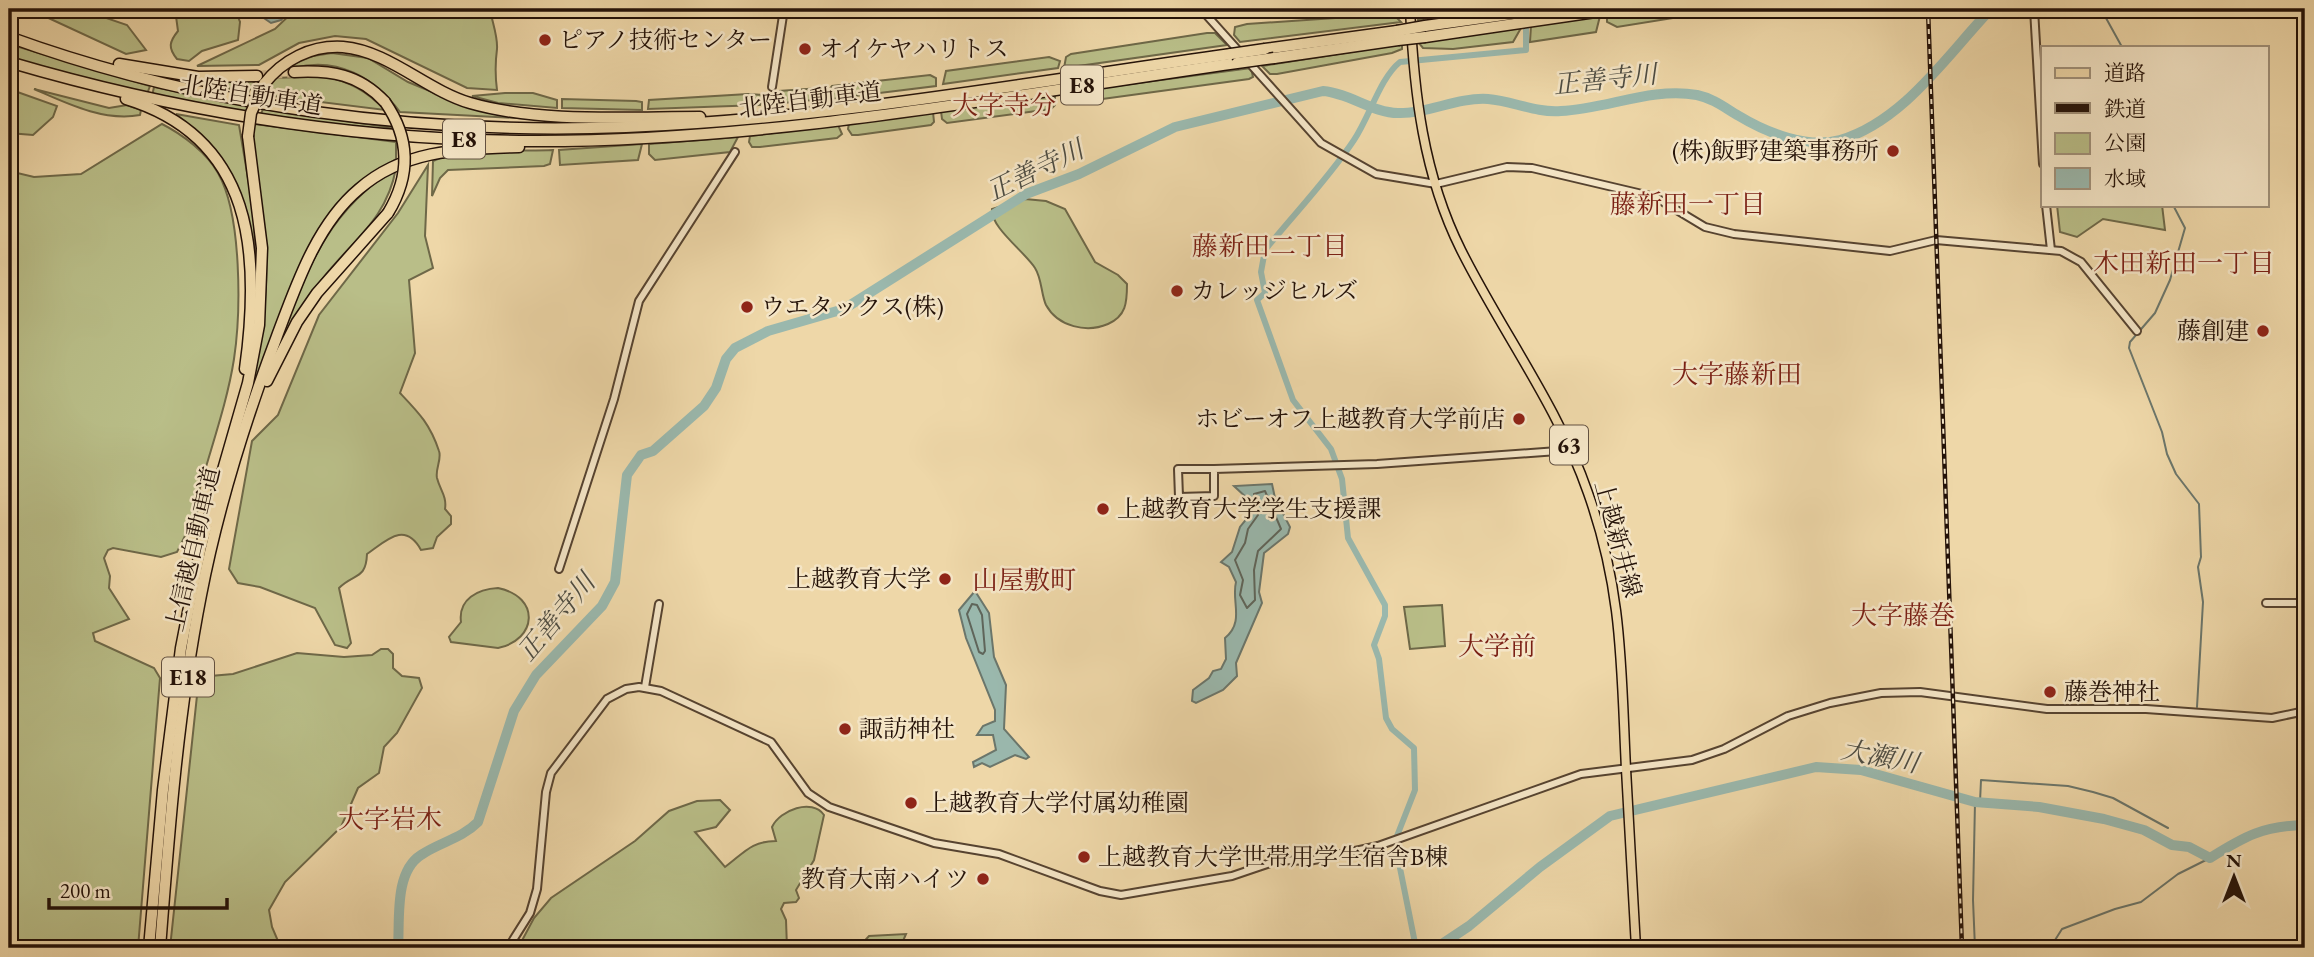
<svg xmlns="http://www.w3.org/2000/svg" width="2314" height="957" font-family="'EB Garamond','Noto Serif JP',serif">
<rect width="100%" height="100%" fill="#eed7a8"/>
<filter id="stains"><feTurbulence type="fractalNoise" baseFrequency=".00286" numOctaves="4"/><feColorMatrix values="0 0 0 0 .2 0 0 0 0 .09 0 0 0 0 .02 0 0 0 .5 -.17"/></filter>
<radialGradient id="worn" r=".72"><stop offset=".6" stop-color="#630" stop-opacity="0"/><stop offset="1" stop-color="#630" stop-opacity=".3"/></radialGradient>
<!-- green -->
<g fill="#b9be88" stroke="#6e6848" stroke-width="2">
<polygon points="29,9 99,9 106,18 127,25 146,50 126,54"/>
<path d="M175,9H235L240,22L238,40L202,51L189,61L177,59C168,48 169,42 178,31Z"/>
<path d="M296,9H490C492,22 498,36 497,49C495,64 495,75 497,90L467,88L366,39L335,36L299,43L259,65L197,66L275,29Z"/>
<polygon points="1419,9 1488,9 1418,20"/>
<polygon points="1646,9 1729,9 1617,27 1607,22 1607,15"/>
<polygon points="1379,15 1394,15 1401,22 1240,42 1234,35 1235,27 1247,24"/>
<polygon points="1600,16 1596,32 1530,42 1531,26"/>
<polygon points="1521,28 1513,42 1453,49 1423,48 1418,42"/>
<polygon points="1207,33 1215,33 1227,45 1064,68 1066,57 1071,54"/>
<polygon points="9,44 150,86 147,94 9,58"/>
<polygon points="1402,44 1402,49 1392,53 1277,74 1270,74 1262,66"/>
<path d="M332,53L368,58L408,82L459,103L555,120L400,112C374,78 338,56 294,68L293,64L313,56Z"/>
<polygon points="1049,57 1060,61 1058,68 943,84 946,71"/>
<polygon points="1251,68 1253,77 1249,79 1073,103 1063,102 1063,93"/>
<polygon points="930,75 936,78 936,86 831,99 829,90 832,86"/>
<path d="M324,76C350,82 366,90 385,110L264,95L275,78Z"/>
<polygon points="193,80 255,80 248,93"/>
<polygon points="154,87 250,106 248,115 152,96"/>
<polygon points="820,88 825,99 771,104 779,91"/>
<polygon points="9,89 57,106 53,117 33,135 9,133"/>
<path d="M34,89L109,108L127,105L141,110L140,115C104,122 66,103 34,89Z"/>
<polygon points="505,93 533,93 557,100 557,108 498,103 472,96"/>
<polygon points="748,94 763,95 760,105 648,109 649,100"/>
<polygon points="1055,95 1055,105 1051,109 947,123 942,119 941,111"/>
<polygon points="562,99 636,101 642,102 642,110 562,108"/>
<polygon points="263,109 394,128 396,131 260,116"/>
<polygon points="933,112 934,122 931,125 858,135 852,135 848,129 849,123"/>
<path d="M176,114L239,125L254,214L256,309C245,223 250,172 176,114Z"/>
<path d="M162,124C182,134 207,153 218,173C242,215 241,312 234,359C227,404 210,450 198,495L199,508L177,552L161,557L113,548L108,550L104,558L110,576L109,588L129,619L93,633L95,641L154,668L160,678L138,948H9V171L34,177L81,174Z"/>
<path d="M254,124L396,142V159L357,184L342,199L275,328L251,393C260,344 270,293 265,242C262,203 248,163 254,124Z"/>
<polygon points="838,125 842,134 837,138 760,147 752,147 749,142 750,136"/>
<polygon points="738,137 730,152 655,160 649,154 649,144"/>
<polygon points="642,144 638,160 560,165 559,150"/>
<path d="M553,150L550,164L544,166L448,170L440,178L432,196L433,161C468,146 516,152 553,150Z"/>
<path d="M428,165L425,236L433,268L409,280L415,353L400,393C419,413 430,424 439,451C442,459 435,469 437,478C440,490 447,496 445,509L451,516V524L437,537L433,548L421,550C405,521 387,540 367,554C366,580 354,573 339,588L351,643L347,648L335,645L315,608L260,587L238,583L229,569L252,441L278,415L319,315L398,213Z"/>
<path d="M396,168C387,219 353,240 323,278C306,299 292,322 278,345C307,271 325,213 396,168Z"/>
<path d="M1025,199L1046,201L1065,209L1095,262L1118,275L1127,284C1127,303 1126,316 1108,324C1087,333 1058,327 1046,305C1041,294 1042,279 1035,268C1025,252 990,227 992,209Z"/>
<polygon points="2057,205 2162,205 2165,230 2103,219 2077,237 2060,232"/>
<path d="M498,588C541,597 537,640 498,648L451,642L449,637L461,622C458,599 478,589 498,588Z"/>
<polygon points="1442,605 1445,646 1410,649 1404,607"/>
<polygon points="381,649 388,649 393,654 393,668 402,676 419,678 422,688 397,733 384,747 379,773 358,788 341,827 285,882 269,910 272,927 281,948 170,948 199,677 233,674 297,653 344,657 372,655"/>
<path d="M720,800L730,810L716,827L695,832L725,867C744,853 751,841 776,841L772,827C780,810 812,798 824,815L814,860L796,890L799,898L796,902L784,903L781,909L786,920L787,948H518L534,918L551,898L635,841L669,811L697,801Z"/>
<polygon points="906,934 900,948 858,948 869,936"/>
</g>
<!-- water -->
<g fill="#9ab8ad" stroke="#6b766b" stroke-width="2">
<polygon points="243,9 291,9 281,20 271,23 255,12"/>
<path d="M1272,484L1275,498L1290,527L1288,534L1264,553L1259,592L1262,603L1236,663L1237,676L1223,690L1196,703L1192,701L1193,690L1209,678L1213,671L1221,669L1226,659L1225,638C1245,622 1231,601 1236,582L1229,567L1221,562L1232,552L1240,527L1252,512L1248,499L1234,486Z"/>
<polygon points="975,591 989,613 994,657 1006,685 1004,729 1029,757 1026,759 1015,755 990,767 982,763 974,767 973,762 996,750 993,735 977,735 983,726 995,721 995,710 966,638 959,610"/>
</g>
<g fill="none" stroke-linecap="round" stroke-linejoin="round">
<!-- shore -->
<g stroke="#5f655a" stroke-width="2">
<polygon points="1265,491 1281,529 1258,551 1254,570 1255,600 1247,608 1240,595 1243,580 1235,560 1245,543 1248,529 1258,515 1254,494"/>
<polygon points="972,604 977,605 982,615 985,651 983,654 979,652 967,614"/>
</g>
<!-- stream -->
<g stroke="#6b766b" stroke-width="2">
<polyline points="2101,9 2122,47"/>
<polyline points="2173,205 2185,228 2170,280 2155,313 2130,342 2129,348 2162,432 2167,454 2176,474 2199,504 2201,557 2198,567 2203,602 2197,707"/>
<polyline points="1975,802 1973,900 1975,948"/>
<polyline points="1980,802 1981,780 2068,786 2093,792 2113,798 2168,828"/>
<polyline points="2050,948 2062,929 2115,909 2141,902 2178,874 2210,858"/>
</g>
<!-- canal -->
<path stroke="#9ab8ad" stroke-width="6" d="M1416,948L1398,858L1397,836L1415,790L1414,748L1392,729L1386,718L1379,659L1374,645L1385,616V605L1348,538L1342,479L1331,449L1293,400L1257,300L1265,293L1261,272L1265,250C1295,213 1328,179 1354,140C1370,116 1380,78 1400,62L1526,50V21"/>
<!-- river -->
<g stroke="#9ab8ad" stroke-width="10">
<path d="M398,948C400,920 394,872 421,855C440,842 461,839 478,822L514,711L536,675L602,606L615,582L627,475L641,455L653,451L704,406L716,388L726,359L735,348L768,331L844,309L1026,194L1079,174L1175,127L1323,91C1349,93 1373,113 1398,113C1428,114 1457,97 1488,99C1513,101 1535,113 1561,111C1607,109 1651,87 1697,95C1715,99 1725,108 1739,116C1767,133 1808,149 1840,140C1904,121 1947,55 1991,9"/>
<path d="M1436,948L1469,926L1540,867L1610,816L1816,767L1861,770L1975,802L2039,807L2104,819L2144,830L2172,845L2189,847L2210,858C2245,836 2263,826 2305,825"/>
</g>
<!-- highway-tunnel -->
<polyline stroke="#d0b990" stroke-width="10" stroke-dasharray="10 5" stroke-linecap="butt" points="257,76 294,72"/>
<!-- minor casing -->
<g stroke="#564330" stroke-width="10">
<g id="minor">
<polyline points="1201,9 1321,143 1376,174 1436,184 1507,167 1532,168 1655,197 1705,227 1734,234 1890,251 1936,240 2061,251 2081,262 2137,331"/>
<polyline points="2034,9 2043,164"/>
<polyline points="772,87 784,9"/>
<polyline points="2046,205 2051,250"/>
<polyline points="1214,469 1178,469 1179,497 1214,496 1214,469 1377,464 1571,450"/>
<polyline points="559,569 614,399 639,301 735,152"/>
<polyline points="2266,603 2305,603"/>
<polyline points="645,687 659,604"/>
<polyline points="508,948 530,913 537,889 546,792 551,773 607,699 626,689 639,687 661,691 771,742 808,793 829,807 934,843 999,854 1100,891 1121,895 1232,876 1279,860 1309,861 1378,846 1581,774 1692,760 1724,749 1788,716 1830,703 1881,693 1920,692 2047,709 2146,709 2272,718 2305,711"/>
</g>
</g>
<!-- major casing -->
<g stroke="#241208" stroke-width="11">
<path id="major" d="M1410,9C1414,92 1423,174 1461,250C1502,332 1558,406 1588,493C1623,591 1621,668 1626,769C1629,829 1633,888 1636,948"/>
</g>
<!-- highway casing -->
<g stroke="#241208" stroke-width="13">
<g id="highway">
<polyline points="1425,26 1547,9"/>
<path d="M9,37C204,108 419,135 626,127C829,119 1031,82 1231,54"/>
<polyline points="1425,37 1616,9"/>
<polyline points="1265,49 1397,31"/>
<polyline points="1274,58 1398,40"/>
<path d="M9,62C179,112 354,140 531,141C767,142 1004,96 1237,63"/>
<polyline points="119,64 198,77 257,76"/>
<path d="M294,72C331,70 359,74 385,102"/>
<path d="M264,84C283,60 311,45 343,47C389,51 426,90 470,103C539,123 627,117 700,117"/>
<path d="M126,99C254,138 261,254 245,369"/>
<polyline points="267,381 297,322 317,293 388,213"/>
<polyline points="149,948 163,790 181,648 201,546 248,383 259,325 262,248 248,136"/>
<path d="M160,948C169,830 178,712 201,595C218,507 245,421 277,336C296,286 316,225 359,189C405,149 461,149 519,147"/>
</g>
</g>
<!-- minor -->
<use href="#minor" stroke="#f4e5c6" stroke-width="6"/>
<!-- major -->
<use href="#major" stroke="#eed7a8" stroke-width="8"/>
<!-- highway -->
<use href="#highway" stroke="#eed7a8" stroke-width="10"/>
<!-- rail casing -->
<g stroke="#241208" stroke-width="4.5">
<polyline id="rail" points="1928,9 1962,948"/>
</g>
<!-- rail -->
<use href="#rail" stroke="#f4e5c6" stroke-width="2" stroke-dasharray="5" stroke-linecap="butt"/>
<!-- highway-bridge casing -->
<g stroke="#241208" stroke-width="13" stroke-linecap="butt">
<g id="highway-bridge">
<polyline points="1397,31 1425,26"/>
<polyline points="1398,40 1425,37"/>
<polyline points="1231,54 1265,49"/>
<polyline points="1237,63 1274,58"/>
<path d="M385,102C410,138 411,175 388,213"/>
<polyline points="248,136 251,113 264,84"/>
</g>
</g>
<!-- highway-bridge -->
<use href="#highway-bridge" stroke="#eed7a8" stroke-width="10"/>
</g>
<!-- markers -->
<g fill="#8f2418" stroke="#f4e5c6" stroke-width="2.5">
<circle cx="545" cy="40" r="7"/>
<circle cx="805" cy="49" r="7"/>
<circle cx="1893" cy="151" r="7"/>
<circle cx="1177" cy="291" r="7"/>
<circle cx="747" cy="307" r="7"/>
<circle cx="2263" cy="331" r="7"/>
<circle cx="1519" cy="419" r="7"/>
<circle cx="1103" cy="509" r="7"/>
<circle cx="945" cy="579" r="7"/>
<circle cx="2050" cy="692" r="7"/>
<circle cx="845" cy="729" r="7"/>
<circle cx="911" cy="803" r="7"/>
<circle cx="1084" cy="857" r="7"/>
<circle cx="983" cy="879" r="7"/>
</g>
<g text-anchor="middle" stroke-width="5" stroke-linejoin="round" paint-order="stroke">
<!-- shield labels -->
<g fill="#f4e5c6" stroke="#625141" stroke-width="2">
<rect x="1061" y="65.5" width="42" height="39" rx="5"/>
<rect x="443" y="119.5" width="42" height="39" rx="5"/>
<rect x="1550" y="425.5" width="38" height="39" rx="5"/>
<rect x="162" y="657.5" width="52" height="39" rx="5"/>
</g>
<g font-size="23" font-weight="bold" fill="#241208">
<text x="1082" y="93">E8</text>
<text x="464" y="147">E8</text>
<text x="1569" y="453">63</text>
<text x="188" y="685">E18</text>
</g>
<!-- poi labels -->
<g font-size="24" fill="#241208" stroke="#f4e5c6" text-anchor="start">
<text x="559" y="48">ピアノ技術センター</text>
<text x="819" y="57">オイケヤハリトス</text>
<text x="1879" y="159" text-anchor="end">(株)飯野建築事務所</text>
<text x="1191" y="299">カレッジヒルズ</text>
<text x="761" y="315">ウエタックス(株)</text>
<text x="2249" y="339" text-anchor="end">藤創建</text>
<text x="1505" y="427" text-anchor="end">ホビーオフ上越教育大学前店</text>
<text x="1117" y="517">上越教育大学学生支援課</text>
<text x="931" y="587" text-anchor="end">上越教育大学</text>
<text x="2064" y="700">藤巻神社</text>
<text x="859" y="737">諏訪神社</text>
<text x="925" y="811">上越教育大学付属幼稚園</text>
<text x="1098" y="865">上越教育大学世帯用学生宿舎B棟</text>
<text x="969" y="887" text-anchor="end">教育大南ハイツ</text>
</g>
<!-- street labels -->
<g font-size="24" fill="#241208" stroke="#f4e5c6">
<text transform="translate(251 95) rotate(9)" y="8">北陸自動車道</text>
<text transform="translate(810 100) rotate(-7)" y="8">北陸自動車道</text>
<text transform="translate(1618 539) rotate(75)" y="8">上越新井線</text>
<text transform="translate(193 549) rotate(-77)" y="8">上信越自動車道</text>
</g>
<!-- water labels -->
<g font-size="26" font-style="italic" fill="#4d4c42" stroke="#f4e5c6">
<text transform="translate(1605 79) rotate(-6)" y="9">正善寺川</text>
<text transform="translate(1035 170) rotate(-26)" y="9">正善寺川</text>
<text transform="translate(556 617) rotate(-50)" y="9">正善寺川</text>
<text transform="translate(1880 756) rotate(11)" y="9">大瀬川</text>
</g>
<!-- neighbourhood labels -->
<g font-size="26" fill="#7a1f14" stroke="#f4e5c6">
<text x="1004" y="114">大字寺分</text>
<text x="1688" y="213">藤新田一丁目</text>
<text x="1270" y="255">藤新田二丁目</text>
<text x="2184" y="272">木田新田一丁目</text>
<text x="1737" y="383">大字藤新田</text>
<text x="1024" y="589">山屋敷町</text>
<text x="1903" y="624">大字藤巻</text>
<text x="1497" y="655">大学前</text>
<text x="390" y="828">大字岩木</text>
</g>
</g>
<!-- margin -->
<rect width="2314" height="957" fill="none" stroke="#eed7a8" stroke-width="35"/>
<rect x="10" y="10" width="2293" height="936" fill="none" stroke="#241208" stroke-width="3.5"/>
<rect x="18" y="18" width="2279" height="922" fill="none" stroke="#241208" stroke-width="2"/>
<!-- legend -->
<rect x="2041" y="46" width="228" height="161" fill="#f4e5c6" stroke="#a1917a" stroke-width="2"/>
<rect x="2055" y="68" width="35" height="10" fill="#eed7a8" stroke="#a1917a" stroke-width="2"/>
<text x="2104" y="80" font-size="21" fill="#241208">道路</text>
<rect x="2055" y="103" width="35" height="10" fill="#241208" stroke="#a1917a" stroke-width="2"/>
<text x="2104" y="116" font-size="21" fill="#241208">鉄道</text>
<rect x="2055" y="133" width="35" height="21" fill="#b9be88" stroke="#a1917a" stroke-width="2"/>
<text x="2104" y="150" font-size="21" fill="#241208">公園</text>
<rect x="2055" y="168" width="35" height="21" fill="#9ab8ad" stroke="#a1917a" stroke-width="2"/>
<text x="2104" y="186" font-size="21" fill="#241208">水域</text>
<!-- north arrow -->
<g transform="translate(2234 877)" stroke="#f4e5c6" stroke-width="5" paint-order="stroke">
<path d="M0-5L12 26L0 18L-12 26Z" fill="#241208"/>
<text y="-10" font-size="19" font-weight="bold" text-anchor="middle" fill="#241208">N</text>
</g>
<!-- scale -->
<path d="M49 898v10h178v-10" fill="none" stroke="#241208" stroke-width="3.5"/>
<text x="60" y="898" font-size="21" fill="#241208" stroke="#f4e5c6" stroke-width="5" paint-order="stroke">200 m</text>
<rect width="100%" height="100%" filter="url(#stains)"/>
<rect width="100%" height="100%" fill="url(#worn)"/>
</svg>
